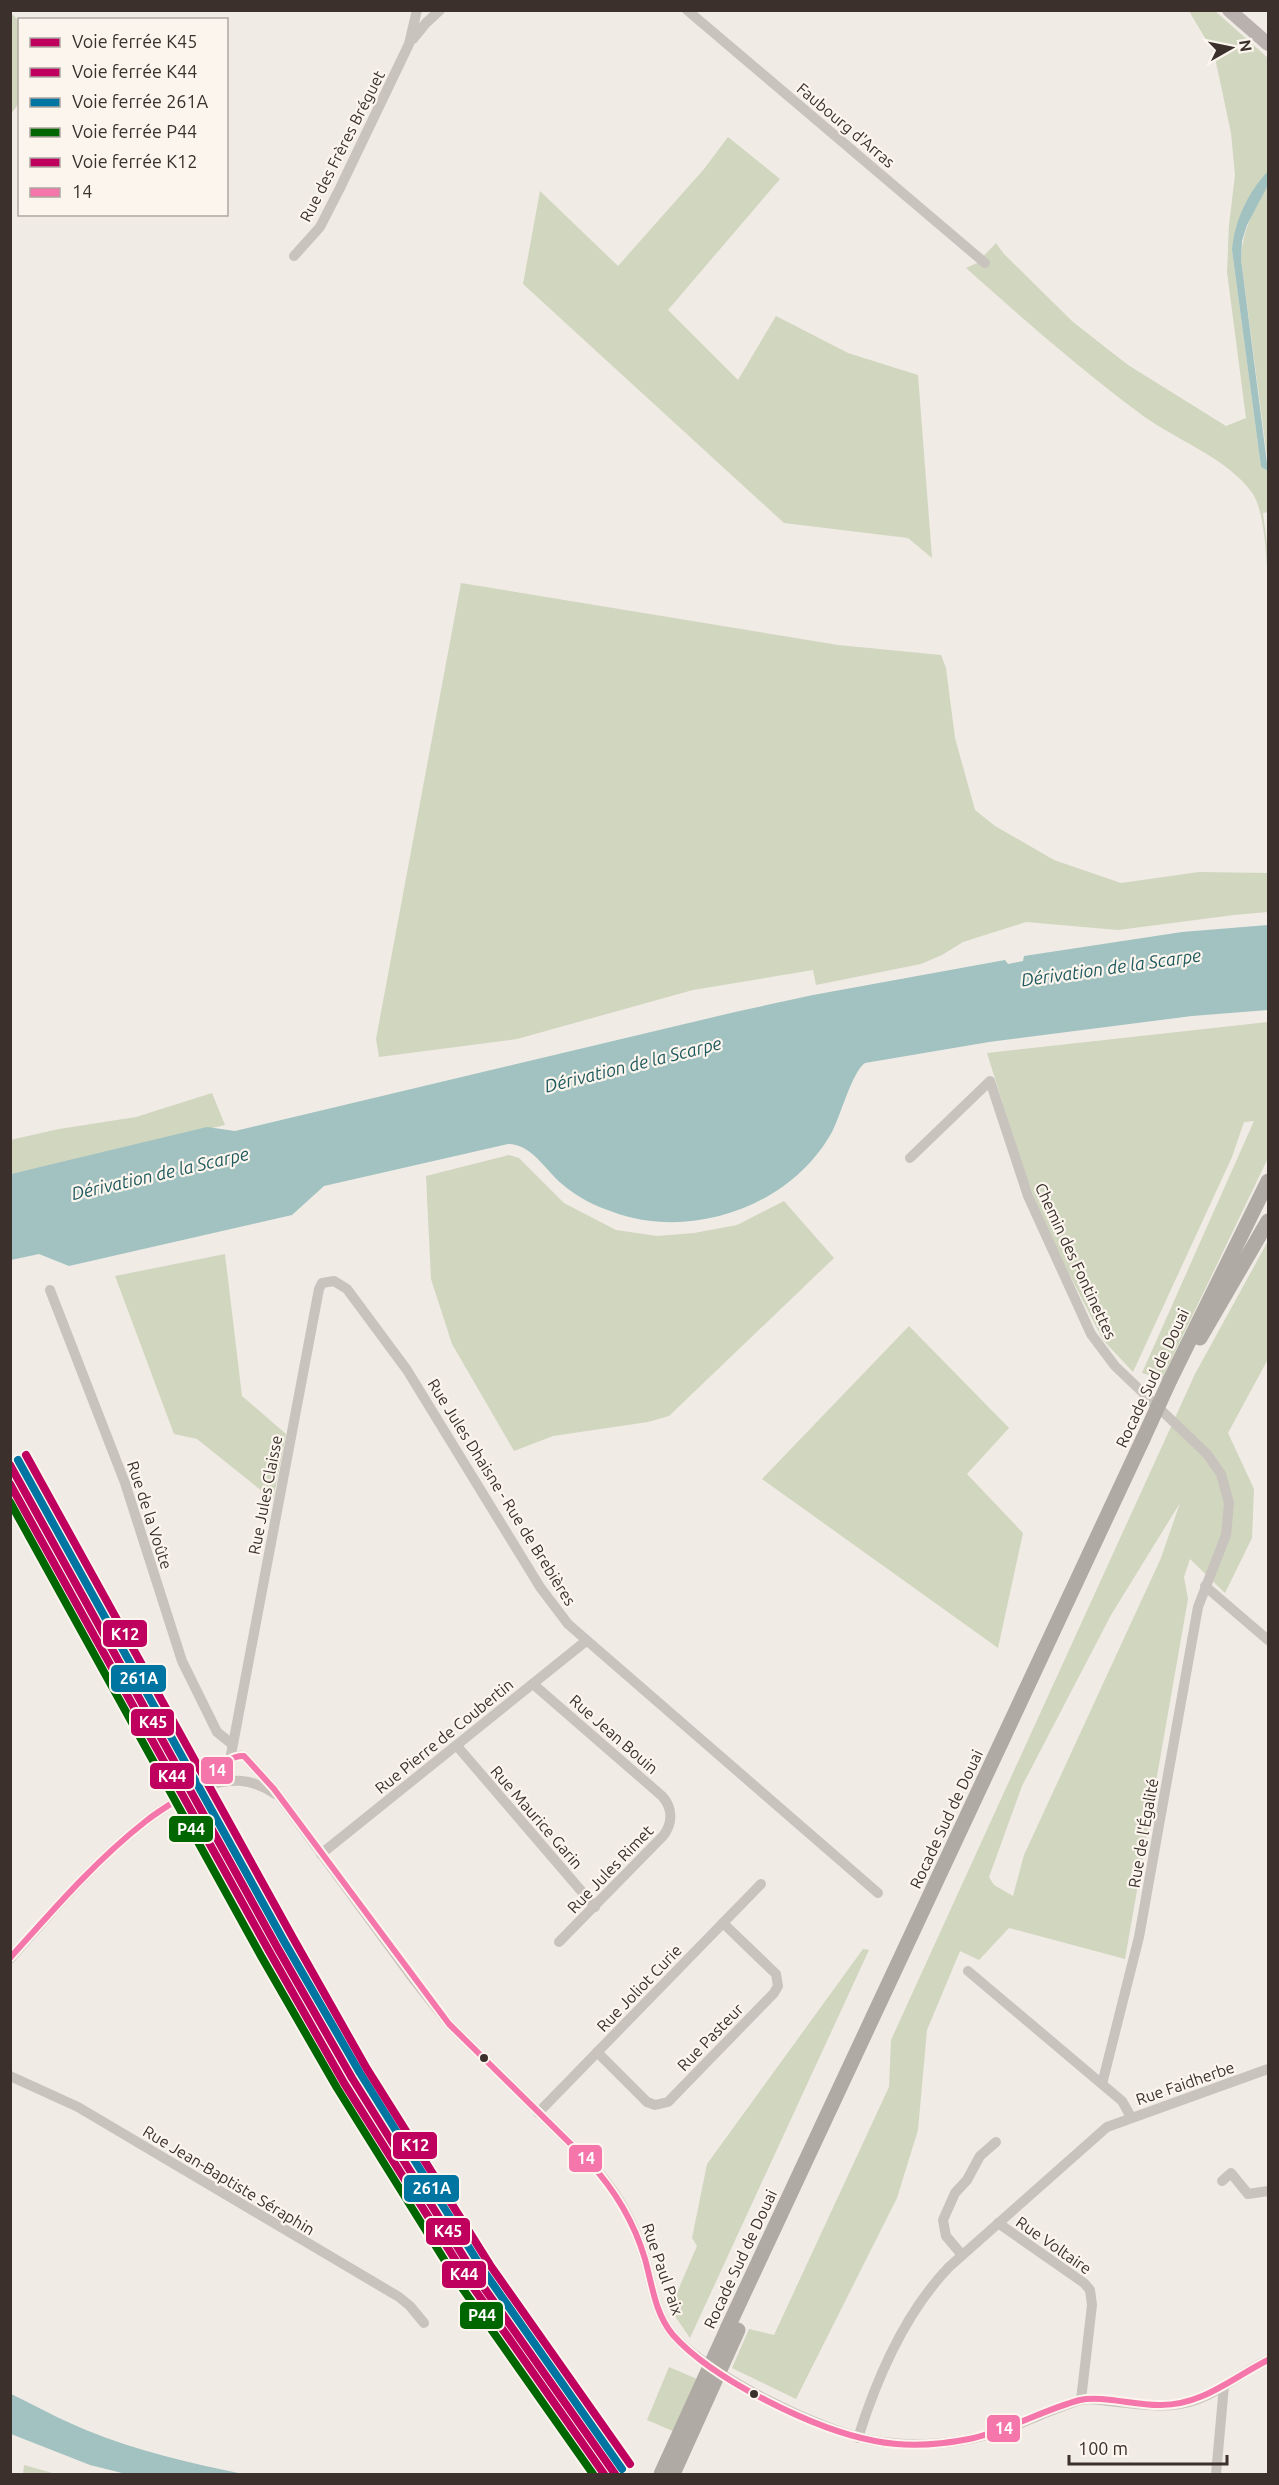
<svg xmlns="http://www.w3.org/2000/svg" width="1279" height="2485" font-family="Ubuntu,sans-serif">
<rect width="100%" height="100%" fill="#f0ebe5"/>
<!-- green -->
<g fill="#d1d6bf" fill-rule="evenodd">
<path d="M1189,11H1215L1268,58V171L1245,204L1232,250L1261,467L1268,471V512L1263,513L1268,551V579C1266,557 1265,513 1253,494C1227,457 1177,441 1142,415C1080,369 1023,319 966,268L977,263L996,243L1004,254L1073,322L1128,365L1226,426L1246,418L1227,272L1229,225L1235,175L1231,133L1214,53Z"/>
<polygon points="10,12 20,22 19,103 11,114"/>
<polygon points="728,137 780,179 668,310 738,380 776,316 848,353 918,375 932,558 908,538 784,523 523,284 540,191 618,266 704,169"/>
<path d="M1268,185V465L1241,259C1242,231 1254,208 1268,185Z"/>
<polygon points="461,583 838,645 941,655 946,668 955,738 975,810 995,826 1054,860 1121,883 1199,872 1268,873 1268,912 1234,915 1118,930 1026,922 963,942 942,955 921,964 816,985 813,970 693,990 517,1039 379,1057 376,1039"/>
<polygon points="1268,1022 1268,1158 1162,1379 1142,1373 1254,1121 1244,1122 1232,1157 1133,1372 1103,1340 1044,1225 1021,1162 987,1053"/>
<polygon points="212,1093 225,1125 11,1174 10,1140 59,1129 136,1117"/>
<polygon points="509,1155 519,1158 564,1203 616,1230 657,1236 694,1233 737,1225 784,1201 834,1258 669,1416 648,1422 553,1436 514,1451 452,1344 431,1279 426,1176"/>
<path d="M1268,1241V1359L1228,1433L1254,1489L1252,1538L1225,1593L1190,1559L1184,1577L1188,1599L1125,1959L1009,1928L979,1960L960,1951L927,2030L918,2130L897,2198L796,2399L732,2368L749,2329L774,2335L889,2087L891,2040L1195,1374ZM1180,1503L1161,1558L1024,1855L1013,1896L994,1885L989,1877L1022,1786L1111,1615Z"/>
<polygon points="225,1254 242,1396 286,1434 273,1500 197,1439 174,1434 115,1276"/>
<polygon points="909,1326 1009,1428 967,1474 1023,1533 998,1648 762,1479"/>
<polygon points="863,1949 869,1950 690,2338 670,2309 697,2246 692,2238 707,2164"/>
<polygon points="669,2367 697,2379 675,2432 647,2420"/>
<polygon points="24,2465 56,2474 23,2474"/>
</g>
<!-- water -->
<g fill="#a1c2c1">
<path d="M1268,171V185L1247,225L1242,241L1241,259L1268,471L1261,467L1232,250C1235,219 1248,193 1268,171Z"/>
<path d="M1268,925V1010L1192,1016L989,1042L865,1063C852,1072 841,1115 832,1132C791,1206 692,1241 613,1212C595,1206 577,1197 562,1184C545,1170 532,1144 508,1144L324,1186L292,1215L69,1266L39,1254L11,1260V1174L207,1127L235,1131L735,1012L813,995L1005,960L1008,964L1023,961L1024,956L1182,932Z"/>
<path d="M11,2394C36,2406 61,2420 86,2430C137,2451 190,2463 243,2474H126L90,2465L11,2434Z"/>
</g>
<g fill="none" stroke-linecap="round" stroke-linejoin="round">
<!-- minor -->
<g stroke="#c9c3be" stroke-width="10">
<polyline points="687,10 985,263"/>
<polyline points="413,39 426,23 440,10"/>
<polyline points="294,256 320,227 340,188 409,44 417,10"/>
<polyline points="910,1158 990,1081 1028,1196 1091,1334 1115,1366 1207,1454 1221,1474 1229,1503 1226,1535 1198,1607 1139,1937 1102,2084"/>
<polyline points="50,1290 125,1483 182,1661 217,1732 232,1744"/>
<polyline points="1205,1586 1268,1640"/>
<path d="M533,1684L662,1796C673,1808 673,1823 663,1836L559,1942"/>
<polyline points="457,1746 595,1907"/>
<polyline points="230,1760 319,1289 322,1283 334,1281 347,1289 407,1370 540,1587 568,1624 878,1893"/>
<path d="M202,1787C229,1778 251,1777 275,1794"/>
<polyline points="321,1854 586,1641"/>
<path d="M10,1959C53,1910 95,1861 146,1821C166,1806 187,1794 207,1780C218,1772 230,1753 244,1756L274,1789L415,1981L449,2024L589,2162C616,2189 634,2222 645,2259C652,2284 655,2314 673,2335C709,2376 822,2432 875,2441C905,2446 941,2445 970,2439C1008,2432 1044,2411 1081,2400C1090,2398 1099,2400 1108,2401C1131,2403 1157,2408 1180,2404C1214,2399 1238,2373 1268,2360"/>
<polyline points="968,1971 1122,2101 1131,2117"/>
<polyline points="597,2052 647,2102 655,2105 668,2102 774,1993 778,1986 776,1974 723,1923"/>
<polyline points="10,2076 78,2107 399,2297 410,2306 424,2323"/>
<polyline points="538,2113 761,1884"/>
<polyline points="1222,2181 1231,2173 1248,2194 1268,2191"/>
<polyline points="998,2223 1084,2283 1090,2290 1092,2305 1081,2400"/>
<polyline points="962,2255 946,2236 943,2220 955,2193 967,2180 980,2156 996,2142"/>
<path d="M858,2438C877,2377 904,2314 949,2267L1107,2127L1268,2069"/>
<polyline points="1216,2474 1224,2386"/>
</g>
<!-- major -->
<polyline stroke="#b8b1ad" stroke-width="14" points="1229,10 1268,44"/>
<!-- highway -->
<g stroke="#afaaa4" stroke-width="15">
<polyline points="1200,1338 1268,1221"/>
<polyline points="1170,1380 1268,1181"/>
<polyline points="728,2327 1143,1439"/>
</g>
<!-- highway-bridge -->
<g stroke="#afaaa4" stroke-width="15">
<polyline points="1143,1439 1170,1380"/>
<polyline points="661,2474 728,2327"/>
<polyline points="673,2474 738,2330"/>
</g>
<!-- bus-1 casing -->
<g stroke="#fbf5ee" stroke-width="10">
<path id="bus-1" d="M10,1958C53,1910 95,1861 146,1821C165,1806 187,1795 207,1780C219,1771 227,1755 244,1756L274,1789L449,2024L589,2162C615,2190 634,2222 645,2259C652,2284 655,2314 673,2335C713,2380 816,2430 875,2441C905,2447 939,2445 969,2439C1008,2431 1042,2410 1080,2400C1101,2395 1138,2406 1161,2405C1203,2405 1232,2378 1268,2360"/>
</g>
<!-- bus-1 -->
<use href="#bus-1" stroke="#f576aa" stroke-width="6"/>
<!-- rail-1 casing -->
<g stroke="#fbf5ee" stroke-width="12">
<polyline id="rail-1" points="10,1465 277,1947 352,2078 475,2275 615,2474"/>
</g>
<!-- rail-2 casing -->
<g stroke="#fbf5ee" stroke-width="12">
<polyline id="rail-2" points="10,1484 269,1951 344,2083 468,2280 604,2474"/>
</g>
<!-- rail-3 casing -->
<g stroke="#fbf5ee" stroke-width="12">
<polyline id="rail-3" points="18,1460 285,1943 360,2073 483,2270 622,2469"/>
</g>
<!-- rail-4 casing -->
<g stroke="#fbf5ee" stroke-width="12">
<polyline id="rail-4" points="10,1502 261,1956 337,2088 460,2285 593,2474"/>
</g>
<!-- rail-5 casing -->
<g stroke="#fbf5ee" stroke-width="12">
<polyline id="rail-5" points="26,1455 293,1938 367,2069 490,2265 630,2464"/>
</g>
<!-- rail-1 -->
<use href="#rail-1" stroke="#bf005f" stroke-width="8"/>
<!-- rail-2 -->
<use href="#rail-2" stroke="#bf005f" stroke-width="8"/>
<!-- rail-3 -->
<use href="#rail-3" stroke="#0075a1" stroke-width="8"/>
<!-- rail-4 -->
<use href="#rail-4" stroke="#060" stroke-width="8"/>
<!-- rail-5 -->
<use href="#rail-5" stroke="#bf005f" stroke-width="8"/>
</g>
<!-- markers -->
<g fill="#3b302b" stroke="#fbf5ee" stroke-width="2">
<circle cx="484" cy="2058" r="5"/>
<circle cx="754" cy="2394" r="5"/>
</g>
<g text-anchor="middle" stroke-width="4.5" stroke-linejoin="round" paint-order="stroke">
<!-- street labels -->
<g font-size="16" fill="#3b302b" stroke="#fbf5ee">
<text transform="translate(846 125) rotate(40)" y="6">Faubourg d'Arras</text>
<text transform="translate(342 146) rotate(-63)" y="6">Rue des Frères Bréguet</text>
<text transform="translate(1076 1261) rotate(65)" y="6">Chemin des Fontinettes</text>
<text transform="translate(1152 1378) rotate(-65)" y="6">Rocade Sud de Douai</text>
<text transform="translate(502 1492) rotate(58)" y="6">Rue Jules Dhaisne - Rue de Brebières</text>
<text transform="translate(265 1495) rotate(-79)" y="6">Rue Jules Claisse</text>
<text transform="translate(150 1515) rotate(72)" y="6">Rue de la Voûte</text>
<text transform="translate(614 1734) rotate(41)" y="6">Rue Jean Bouin</text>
<text transform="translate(444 1736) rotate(-39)" y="6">Rue Pierre de Coubertin</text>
<text transform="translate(537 1817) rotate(49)" y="6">Rue Maurice Garin</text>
<text transform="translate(946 1819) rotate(-65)" y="6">Rocade Sud de Douai</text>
<text transform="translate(1143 1833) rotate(-80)" y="6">Rue de l'Égalité</text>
<text transform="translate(610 1869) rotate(-46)" y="6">Rue Jules Rimet</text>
<text transform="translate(639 1988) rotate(-46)" y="6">Rue Joliot Curie</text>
<text transform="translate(710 2037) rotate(-46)" y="6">Rue Pasteur</text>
<text transform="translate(1185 2083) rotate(-19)" y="6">Rue Faidherbe</text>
<text transform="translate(229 2180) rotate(31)" y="6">Rue Jean-Baptiste Séraphin</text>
<text transform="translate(1054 2245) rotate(35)" y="6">Rue Voltaire</text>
<text transform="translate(740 2259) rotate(-65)" y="6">Rocade Sud de Douai</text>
<text transform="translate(663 2269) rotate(71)" y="6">Rue Paul Paix</text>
</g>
<!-- water labels -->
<g font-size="18" font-style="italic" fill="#1f5a5e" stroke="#fbf5ee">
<text transform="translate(1111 968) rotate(-8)" y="6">Dérivation de la Scarpe</text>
<text transform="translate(633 1065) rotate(-14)" y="6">Dérivation de la Scarpe</text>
<text transform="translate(160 1174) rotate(-13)" y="6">Dérivation de la Scarpe</text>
</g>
</g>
<g stroke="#fbf5ee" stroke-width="2">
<rect x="102" y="1619" width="46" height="29" rx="6" fill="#bf005f"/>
<rect x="110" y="1664" width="57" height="29" rx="6" fill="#0075a1"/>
<rect x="130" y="1708" width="45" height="29" rx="6" fill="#bf005f"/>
<rect x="200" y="1756" width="34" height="29" rx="6" fill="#f576aa"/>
<rect x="149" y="1762" width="46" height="28" rx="6" fill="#bf005f"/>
<rect x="168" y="1815" width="46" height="28" rx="6" fill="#060"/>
<rect x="392" y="2131" width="46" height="29" rx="6" fill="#bf005f"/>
<rect x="568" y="2144" width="35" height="29" rx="6" fill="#f576aa"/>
<rect x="403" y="2174" width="57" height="29" rx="6" fill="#0075a1"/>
<rect x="425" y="2217" width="46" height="29" rx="6" fill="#bf005f"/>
<rect x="441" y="2260" width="46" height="29" rx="6" fill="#bf005f"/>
<rect x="459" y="2301" width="45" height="29" rx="6" fill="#060"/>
<rect x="986" y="2414" width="35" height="29" rx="6" fill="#f576aa"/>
</g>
<g font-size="16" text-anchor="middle" font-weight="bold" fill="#fff">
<text x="125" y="1640">K12</text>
<text x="139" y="1684">261A</text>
<text x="153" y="1728">K45</text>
<text x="217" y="1776">14</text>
<text x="172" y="1782">K44</text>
<text x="191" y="1835">P44</text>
<text x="415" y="2151">K12</text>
<text x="586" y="2164">14</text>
<text x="432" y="2194">261A</text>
<text x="448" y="2237">K45</text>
<text x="464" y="2280">K44</text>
<text x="482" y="2321">P44</text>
<text x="1004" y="2434">14</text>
</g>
<!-- border -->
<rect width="1279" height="2485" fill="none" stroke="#3b302b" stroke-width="24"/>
<!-- legend -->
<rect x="18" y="18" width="210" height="198" fill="#fbf5ee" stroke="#aea6a0" stroke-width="1.5"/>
<rect x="30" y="38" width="30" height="9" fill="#bf005f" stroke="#aea6a0" stroke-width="1.5"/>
<text x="72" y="48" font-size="18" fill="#3b302b">Voie ferrée K45</text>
<rect x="30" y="68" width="30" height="9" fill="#bf005f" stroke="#aea6a0" stroke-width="1.5"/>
<text x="72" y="78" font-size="18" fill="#3b302b">Voie ferrée K44</text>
<rect x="30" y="98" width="30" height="9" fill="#0075a1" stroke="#aea6a0" stroke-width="1.5"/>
<text x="72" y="108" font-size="18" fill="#3b302b">Voie ferrée 261A</text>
<rect x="30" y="128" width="30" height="9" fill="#006600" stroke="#aea6a0" stroke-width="1.5"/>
<text x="72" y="138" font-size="18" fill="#3b302b">Voie ferrée P44</text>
<rect x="30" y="158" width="30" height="9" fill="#bf005f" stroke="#aea6a0" stroke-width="1.5"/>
<text x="72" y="168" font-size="18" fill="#3b302b">Voie ferrée K12</text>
<rect x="30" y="188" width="30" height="9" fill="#f576aa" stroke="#aea6a0" stroke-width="1.5"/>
<text x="72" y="198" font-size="18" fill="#3b302b">14</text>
<!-- north arrow -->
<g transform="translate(1231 48) rotate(81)" stroke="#fbf5ee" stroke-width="4.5" paint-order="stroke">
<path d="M0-4.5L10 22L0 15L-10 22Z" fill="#3b302b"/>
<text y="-9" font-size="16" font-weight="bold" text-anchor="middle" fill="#3b302b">N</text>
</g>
<!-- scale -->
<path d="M1069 2455v9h158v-9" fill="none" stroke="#3b302b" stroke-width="3"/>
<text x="1078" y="2455" font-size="18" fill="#3b302b" stroke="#fbf5ee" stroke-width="4.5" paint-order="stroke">100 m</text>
</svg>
